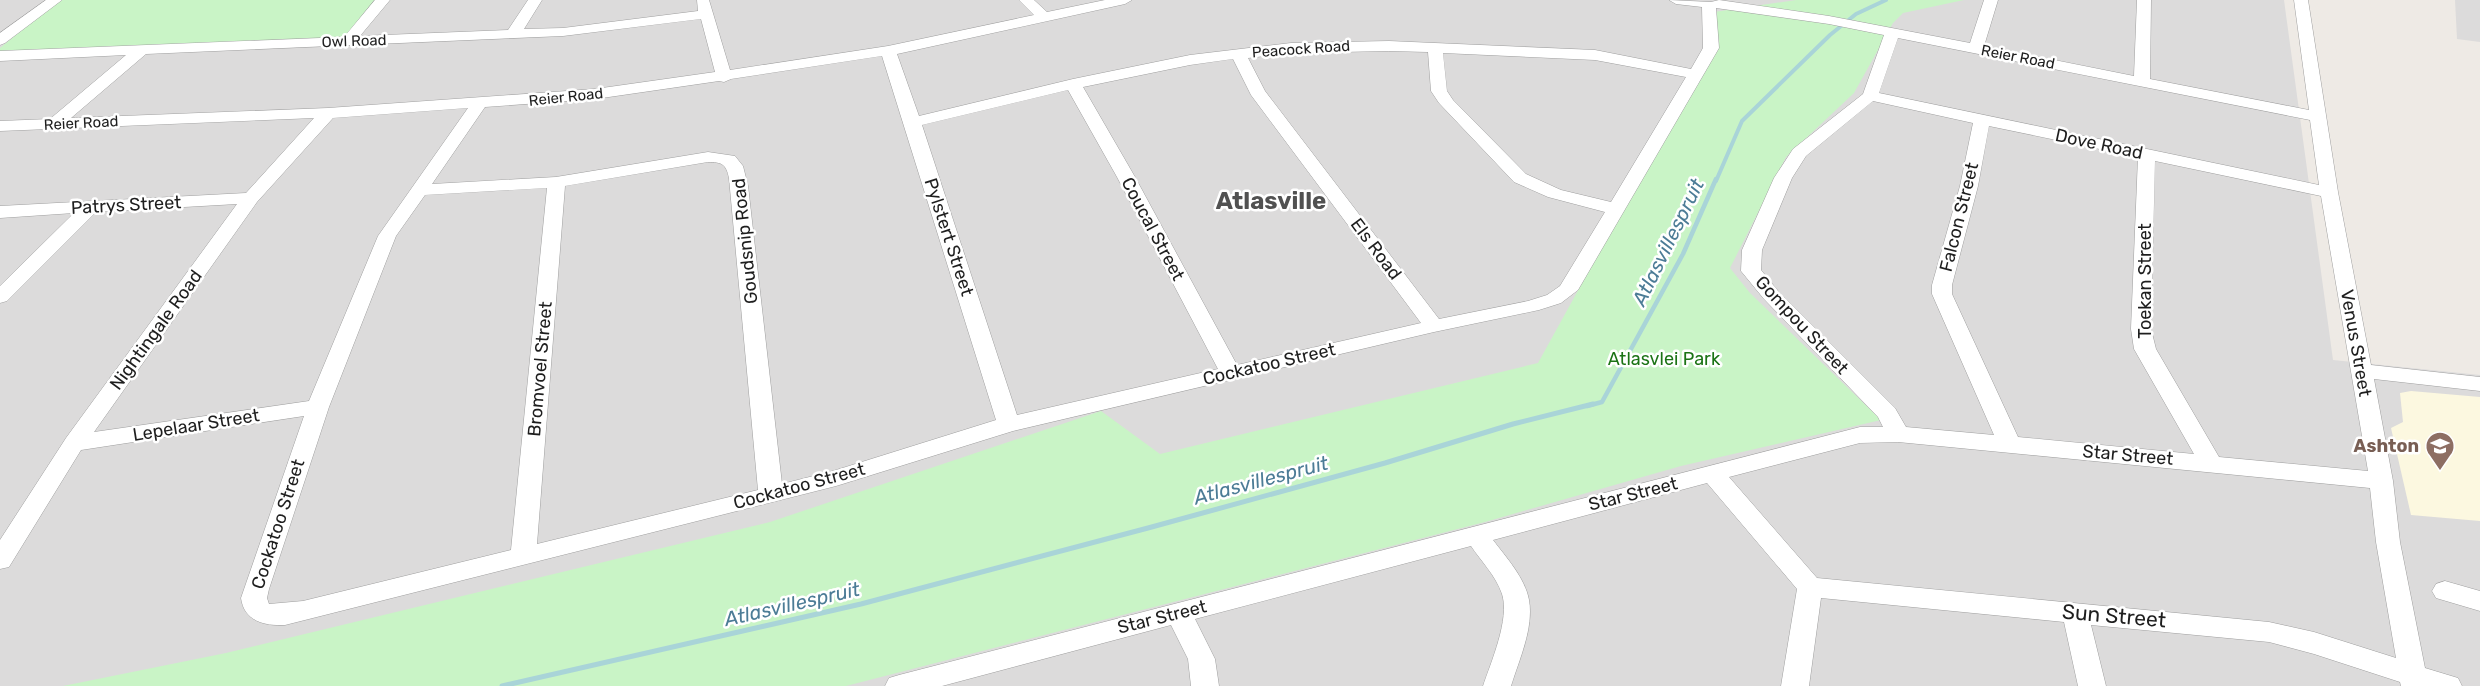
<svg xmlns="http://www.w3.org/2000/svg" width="2480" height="686" font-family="Rubik,sans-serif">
<rect width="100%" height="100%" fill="#eeeae5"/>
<!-- residential -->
<g fill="#dcdbdb">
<polygon points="0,0 2284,0 2333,360 2480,375 2480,686 0,686"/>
<polygon points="2455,0 2480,0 2480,42 2457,39"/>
</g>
<!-- education -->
<polygon fill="#fcf8e0" points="2411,391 2480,397 2480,521 2411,515 2391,428 2403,422 2400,393"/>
<!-- park -->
<g fill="#c9f4c6">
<polygon points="58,0 379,0 348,36 342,38 0,52 0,48"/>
<polygon points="1796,0 1964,0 1903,13 1893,23 1854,93 1786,157 1730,268 1750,293 1881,420 1681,466 1485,522 846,686 63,686 226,653 770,522 1101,411 1160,454 1538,363 1640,178 1715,51 1714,12"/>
</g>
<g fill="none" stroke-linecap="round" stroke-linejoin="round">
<!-- stream-far2 -->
<polyline stroke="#a9d4d8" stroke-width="4" points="1716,181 1742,121 1830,35 1856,14 1886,0"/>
<!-- stream-far1 -->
<polyline stroke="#a9d4d8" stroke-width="4.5" points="1587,406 1602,402 1683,254 1716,179"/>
<!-- stream -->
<polyline stroke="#a9d4d8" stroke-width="5" points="502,686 861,604 1148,528 1385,463 1513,424 1593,404"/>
<!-- minor casing -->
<g stroke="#9f9f9f" stroke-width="1">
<g id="minor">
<polygon points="46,0 62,0 5,43 0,45 0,33"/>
<path d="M375,0H390L360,36L508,30L528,0H542L524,29L563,28L698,11L697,0H709L730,70L888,46L1034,15L1019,0H1034L1047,12L1105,0H1132L1125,4L897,54L919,116L1073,79L1190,55L1291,43L1389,41L1595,50L1691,69L1703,48L1702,7L1676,4L1669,0L1711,2L1719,0L1829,16L1970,43L1984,0H1998L1984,46L2134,76L2137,0H2151L2150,79L2309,110L2294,0H2308L2338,192L2371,365L2480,377V391L2374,379L2393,481L2400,542L2425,668L2458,678L2462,686H2401L2400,682L2314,654L2269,642L2091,625L2106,686H2078L2064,622L1821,598L1809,686H1781L1797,589L1707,483L1493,540C1506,557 1525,578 1529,600C1534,628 1519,660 1511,686H1483C1491,662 1510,619 1502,594C1496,576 1481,561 1471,546L1195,619L1215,659L1219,686H1191L1188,659L1171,625L942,686H885L889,678L899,675L1860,427H1883L1878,417L1764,299L1741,271L1742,250L1774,178L1793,149L1863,94L1884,35L1829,24L1716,8L1719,48L1578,290L1561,303L1539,310L1434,332L1013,431L836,486L285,625C264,626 244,621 241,598L304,416L81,450L9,567L0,569V540L66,438L237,204L96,212L7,301L0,303V286L74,213L0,218V206L246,193L314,118L0,131V121L50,119L126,55L0,61V51L344,37ZM701,19L715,72L595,89L328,108L71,118L146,54L563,36ZM1898,38L2310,120L2319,185L1879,93ZM1389,51L1428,52L1431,91L1439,103L1514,182L1548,197L1605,212L1560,286L1547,295L1528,301L1439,319L1265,91L1248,58L1291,53ZM1443,53L1595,60L1686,77L1611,202L1561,190L1526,174L1453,100L1447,91ZM882,56L996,420L833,471L782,484L748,186L743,166L735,156L708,152L556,177L432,184L485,107L595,99L719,81L724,82L731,79ZM1233,59L1251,95L1421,323L1237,365L1135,177L1083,87L1190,65ZM1068,90L1117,177L1218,369L1017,415L922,125ZM1873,101L1973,123L1960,186L1932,285V294L1994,435L1906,427L1895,408L1778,291L1761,270L1762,250L1792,178L1806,156ZM468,108L378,236L309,401L94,432L257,202L333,118ZM1989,126L2138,157L2131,329L2134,349L2194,454L2018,437L1952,294V285L1978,186ZM2155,161L2321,196L2368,471L2219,457L2156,349L2151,329ZM708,162C722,162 726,164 729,178L758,490L537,544L565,186ZM547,188L511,550L303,601L269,604L267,598L269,589L329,407L396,236L425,195ZM1898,442L2370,488L2376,542L2396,658L2314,632L2269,622L1817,578L1729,477L1860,443Z"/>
<polygon points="2445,581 2480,591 2480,611 2436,598 2432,591 2436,584"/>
</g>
</g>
<!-- minor -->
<use href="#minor" fill="#fff" fill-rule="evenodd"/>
</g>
<!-- icons -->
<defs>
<g id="school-pin" transform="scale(1.5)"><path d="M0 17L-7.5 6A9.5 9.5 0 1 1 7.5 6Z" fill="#8d6e63" stroke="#fff"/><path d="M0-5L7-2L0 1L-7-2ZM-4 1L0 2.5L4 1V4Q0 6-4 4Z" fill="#fff"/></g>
</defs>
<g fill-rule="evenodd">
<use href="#school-pin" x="2440" y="446"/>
</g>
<g text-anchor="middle" stroke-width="5" stroke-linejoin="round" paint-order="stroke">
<!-- far-street labels -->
<g font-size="15" fill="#1e1e1e" stroke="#fff">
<text transform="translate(354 41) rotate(-2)" y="5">Owl Road</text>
<text transform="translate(1301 49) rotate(-4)" y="5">Peacock Road</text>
<text transform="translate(2018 57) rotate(11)" y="5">Reier Road</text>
<text transform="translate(566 97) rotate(-6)" y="5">Reier Road</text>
<text transform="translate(81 123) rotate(-3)" y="5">Reier Road</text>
</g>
<!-- street labels -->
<g font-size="18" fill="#1e1e1e" stroke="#fff">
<text transform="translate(2099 144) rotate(12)" y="6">Dove Road</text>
<text transform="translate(126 205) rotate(-3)" y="6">Patrys Street</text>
<text transform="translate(1959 217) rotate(-76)" y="6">Falcon Street</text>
<text transform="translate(1153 229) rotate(62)" y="6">Coucal Street</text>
<text transform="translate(949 237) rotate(72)" y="6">Pylstert Street</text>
<text transform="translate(745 241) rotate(-96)" y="6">Goudsnip Road</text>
<text transform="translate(1376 249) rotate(53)" y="6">Els Road</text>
<text transform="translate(2145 281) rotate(-90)" y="6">Toekan Street</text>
<text transform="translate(1802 325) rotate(47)" y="6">Gompou Street</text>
<text transform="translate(156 330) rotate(-54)" y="6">Nightingale Road</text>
<text transform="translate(2356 343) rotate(80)" y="6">Venus Street</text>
<text transform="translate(1269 364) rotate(-13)" y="6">Cockatoo Street</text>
<text transform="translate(540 369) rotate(-85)" y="6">Bromvoel Street</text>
<text transform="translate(196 425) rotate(-9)" y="6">Lepelaar Street</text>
<text transform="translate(2128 455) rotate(5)" y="6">Star Street</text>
<text transform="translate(799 486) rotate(-15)" y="6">Cockatoo Street</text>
<text transform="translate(1633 494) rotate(-14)" y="6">Star Street</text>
<text transform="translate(278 524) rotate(-72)" y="6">Cockatoo Street</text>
<text transform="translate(1162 617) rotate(-14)" y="6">Star Street</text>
</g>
<!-- park labels -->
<g font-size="18" fill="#1b7315" stroke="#fff">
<text x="1664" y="365">Atlasvlei Park</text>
</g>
<!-- education labels -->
<g font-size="18" font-weight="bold" fill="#785e54" stroke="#fff" text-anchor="end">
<text x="2419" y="452">Ashton</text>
</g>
<!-- water labels -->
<g font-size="20" font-style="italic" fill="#4c7c96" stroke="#fff">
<text transform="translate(1668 242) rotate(-64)" y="7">Atlasvillespruit</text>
<text transform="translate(1261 480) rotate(-15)" y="7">Atlasvillespruit</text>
<text transform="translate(792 604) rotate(-13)" y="7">Atlasvillespruit</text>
</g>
<!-- near-street labels -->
<g font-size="21" fill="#1e1e1e" stroke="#fff">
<text transform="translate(2114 616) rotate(5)" y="7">Sun Street</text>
</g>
<!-- district labels -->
<g font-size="24" font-weight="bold" fill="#515151" stroke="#fff">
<text x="1271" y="209">Atlasville</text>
</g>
</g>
</svg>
